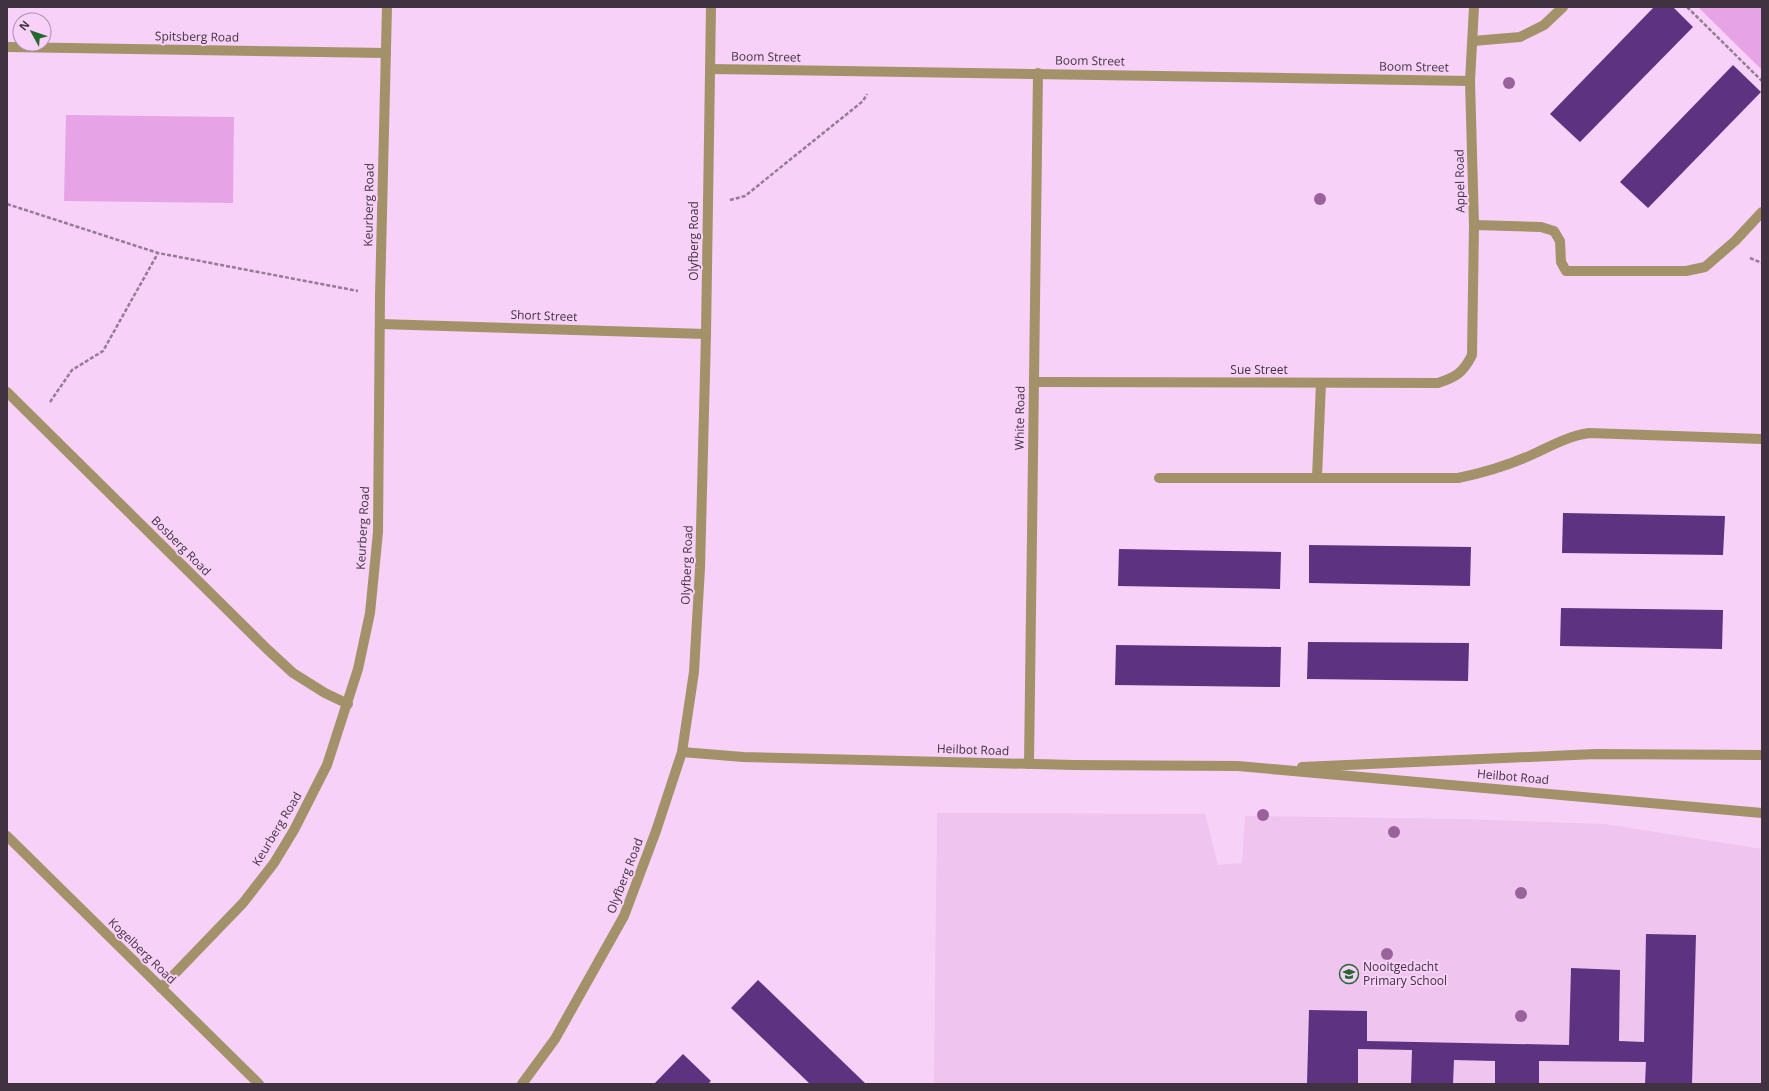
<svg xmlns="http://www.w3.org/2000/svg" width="1769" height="1091" font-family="'Open Sans',sans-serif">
<rect width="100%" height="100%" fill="#f7d1f7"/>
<!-- built -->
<polygon fill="#efc4ef" points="937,813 1205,814 1218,865 1242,863 1245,816 1462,819 1605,824 1762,849 1762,1084 934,1084"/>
<!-- green -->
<g fill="#e6a4e6">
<polygon points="1698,7 1762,7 1762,70"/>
<polygon points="66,115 234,117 233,203 64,201"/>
</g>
<!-- building -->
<g fill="#5c3281">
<polygon points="1654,7 1673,7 1693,27 1580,142 1550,114"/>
<polygon points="1733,65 1761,92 1648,208 1620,182"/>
<polygon points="1563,513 1725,516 1723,555 1562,553"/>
<polygon points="1309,545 1471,547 1470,586 1309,583"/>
<polygon points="1119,549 1281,552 1280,589 1118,586"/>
<polygon points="1561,608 1723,610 1722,649 1560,646"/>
<polygon points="1308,642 1469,643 1468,681 1307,679"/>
<polygon points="1116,645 1281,647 1280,687 1115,685"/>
<polygon points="1646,934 1696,935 1692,1084 1645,1084 1646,1062 1539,1061 1539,1084 1495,1084 1495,1061 1454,1060 1453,1084 1411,1084 1412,1050 1358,1049 1358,1084 1307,1084 1309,1010 1367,1011 1367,1041 1569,1045 1571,968 1620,970 1619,1041 1644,1042"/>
<polygon points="758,980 866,1084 810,1084 731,1008"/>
<polygon points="683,1054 711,1081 708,1084 654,1084"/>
</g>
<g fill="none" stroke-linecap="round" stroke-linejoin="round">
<!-- path -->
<g stroke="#957b95" stroke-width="2.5" stroke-dasharray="4 2" stroke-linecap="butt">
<polyline points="1687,7 1762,81"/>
<polyline points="730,200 745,196 863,101 867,94"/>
<polyline points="7,204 158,253 358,291"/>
<polyline points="1750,258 1762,263"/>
<polyline points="50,402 72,370 103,351 158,253"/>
</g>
<!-- minor -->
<g stroke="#a39169" stroke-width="10">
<polyline points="1473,41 1520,37 1544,25 1563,7"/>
<polyline points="7,47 386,53"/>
<polyline points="710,69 1470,81"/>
<polyline points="1474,225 1541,227 1554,231 1560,241 1561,262 1566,271 1686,271 1705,267 1735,241 1762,212"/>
<polyline points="380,324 706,334"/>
<path d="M1034,382L1438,383C1456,377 1463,373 1472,355L1474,225L1470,81L1474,7"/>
<polyline points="7,392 267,649 293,673 325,693 348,704"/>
<polyline points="1317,477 1321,383"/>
<path d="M1159,478H1458C1483,473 1506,466 1529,456C1549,447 1568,436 1589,433L1762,439"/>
<polyline points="682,752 743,757 1074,765 1238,766 1762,813"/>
<polyline points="1029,764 1038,73"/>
<polyline points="1302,767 1596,754 1762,755"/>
<polyline points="7,836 259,1084"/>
<polyline points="161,988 243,903 274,863 294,830 327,765 358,669 370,613 378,532 380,296 387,7"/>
<polyline points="522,1084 555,1039 624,916 656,831 682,752 694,672 700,568 706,334 711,7"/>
</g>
</g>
<!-- trees -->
<g fill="#99629b">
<circle cx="1509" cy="83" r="6"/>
<circle cx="1320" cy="199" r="6"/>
<circle cx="1263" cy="815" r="6"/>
<circle cx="1394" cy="832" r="6"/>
<circle cx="1521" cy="893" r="6"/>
<circle cx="1387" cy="954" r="6"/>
<circle cx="1521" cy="1016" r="6"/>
</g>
<!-- icons -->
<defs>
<g id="school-ring" transform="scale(1)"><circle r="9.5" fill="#f7d1f7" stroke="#26662f" stroke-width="1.5"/><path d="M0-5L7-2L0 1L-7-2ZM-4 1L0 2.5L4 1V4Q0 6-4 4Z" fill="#26662f"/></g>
</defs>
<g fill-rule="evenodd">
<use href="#school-ring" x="1349" y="974"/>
</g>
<g text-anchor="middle" stroke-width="4" stroke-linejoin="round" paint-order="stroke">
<!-- street labels -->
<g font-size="12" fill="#413241" stroke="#f7d1f7">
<text transform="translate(197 37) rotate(1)" y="4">Spitsberg Road</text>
<text transform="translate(766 57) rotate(1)" y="4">Boom Street</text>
<text transform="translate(1090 61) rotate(1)" y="4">Boom Street</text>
<text transform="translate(1414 67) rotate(1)" y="4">Boom Street</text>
<text transform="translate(1460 181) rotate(-91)" y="4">Appel Road</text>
<text transform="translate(369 205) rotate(-89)" y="4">Keurberg Road</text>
<text transform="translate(694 241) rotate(-90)" y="4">Olyfberg Road</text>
<text transform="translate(544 316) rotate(2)" y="4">Short Street</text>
<text x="1259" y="374">Sue Street</text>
<text transform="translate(1020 418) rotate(-89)" y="4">White Road</text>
<text transform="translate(363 528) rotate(-87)" y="4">Keurberg Road</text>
<text transform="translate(181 546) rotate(45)" y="4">Bosberg Road</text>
<text transform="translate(687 565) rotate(-88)" y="4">Olyfberg Road</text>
<text transform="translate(973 750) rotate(2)" y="4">Heilbot Road</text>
<text transform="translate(1513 777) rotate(5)" y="4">Heilbot Road</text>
<text transform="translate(277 829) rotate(-59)" y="4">Keurberg Road</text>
<text transform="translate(625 876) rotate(-69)" y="4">Olyfberg Road</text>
<text transform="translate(142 951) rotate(44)" y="4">Kogelberg Road</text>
</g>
<!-- poi labels -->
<g font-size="12" fill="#413241" stroke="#f7d1f7" text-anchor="start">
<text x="1363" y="971">Nooitgedacht<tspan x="1363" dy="14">Primary School</tspan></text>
</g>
</g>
<!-- border -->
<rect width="1769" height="1091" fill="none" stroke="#413241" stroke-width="16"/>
<!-- north arrow -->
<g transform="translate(32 32) rotate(310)"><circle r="19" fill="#f7d1f7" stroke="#ae91ae"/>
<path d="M0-3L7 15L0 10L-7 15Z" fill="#26662f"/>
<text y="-6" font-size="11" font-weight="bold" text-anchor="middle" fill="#413241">N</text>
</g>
</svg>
